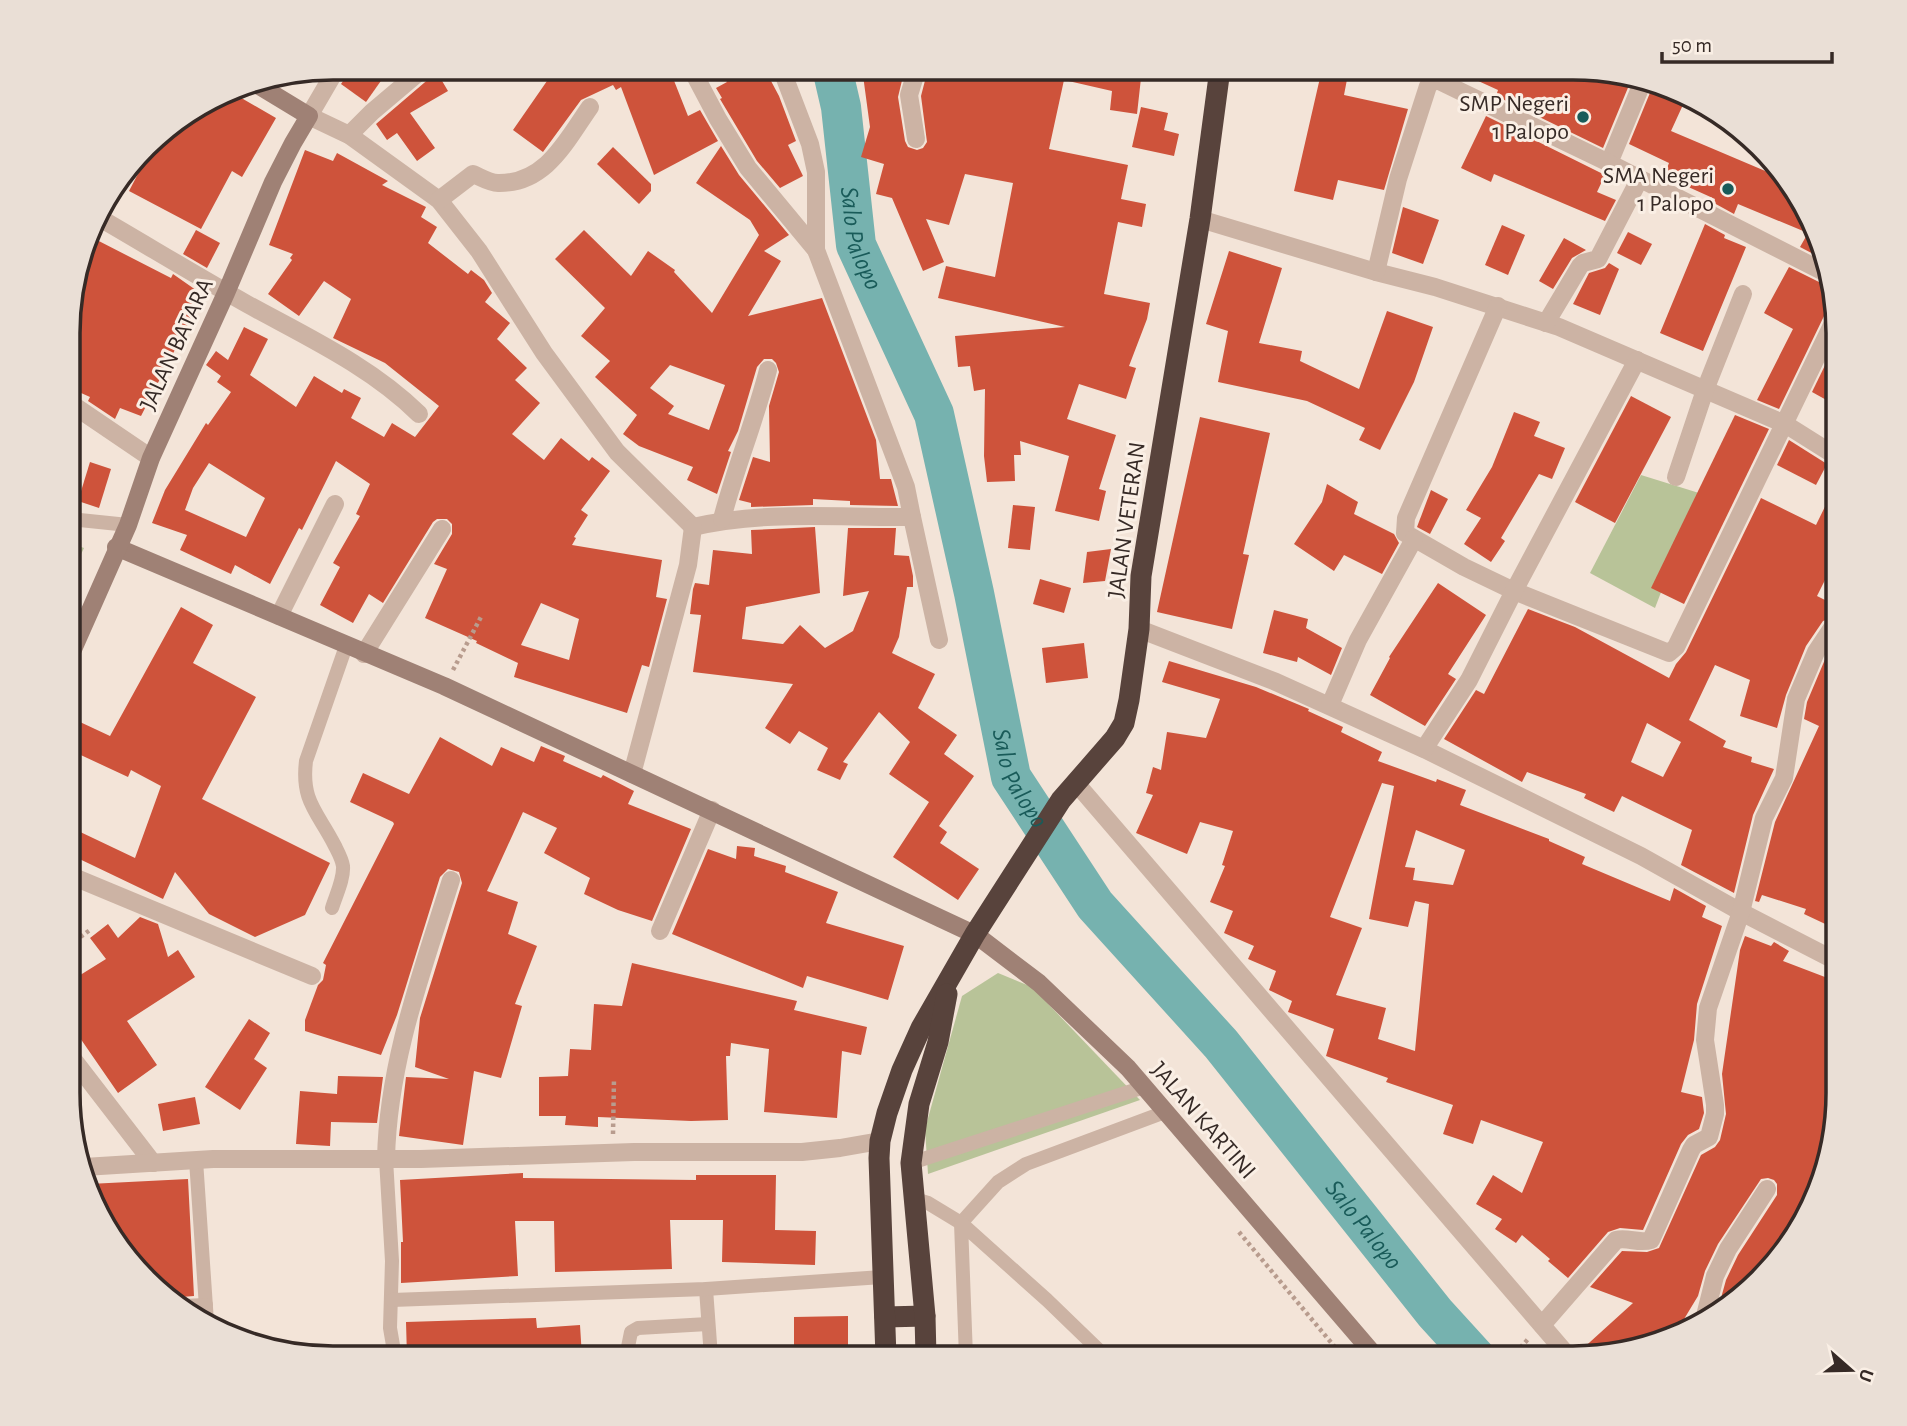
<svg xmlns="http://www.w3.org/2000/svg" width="1907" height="1426" font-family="'Alegreya Sans',sans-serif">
<rect width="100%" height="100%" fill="#f3e4d8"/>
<!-- green -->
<g fill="#b8c398">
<polygon points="1641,475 1699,493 1655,608 1590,573"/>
<polygon points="70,543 84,548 70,577"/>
<polygon points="998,973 1032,987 1140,1100 928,1174 925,1129 962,996"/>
</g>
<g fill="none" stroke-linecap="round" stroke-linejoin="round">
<!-- river -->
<path stroke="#76b2af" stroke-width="40" id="s1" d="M832,68L841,107L856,245L934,414L974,593L1011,777L1095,905L1221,1044L1435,1313L1476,1358"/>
</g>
<!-- building -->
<g fill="#ce533b" fill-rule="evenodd">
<polygon points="352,68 390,68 366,102 341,84"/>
<polygon points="556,68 669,68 688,116 700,110 718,141 654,175 621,87 616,90 613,85 581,100 543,152 513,130"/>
<polygon points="719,68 770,68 773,79 771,81 779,96 796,141 788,145 803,176 780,188 757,161 720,99 722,98 716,88 727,82"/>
<polygon points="862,68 905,68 898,97 905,141 908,147 917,150 923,148 927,142 921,96 928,69 1142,69 1137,114 1110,110 1112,91 1064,80 1049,149 1128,165 1121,199 1146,204 1142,227 1118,222 1104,294 1150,303 1147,319 1129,366 1136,368 1126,399 1079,384 1067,419 1116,435 1099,489 1106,491 1099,521 1055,511 1069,456 1020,441 1021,455 1014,455 1015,481 987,482 984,456 985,389 974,391 970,366 958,367 955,336 1065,327 938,298 946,266 995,277 1013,183 965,174 949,225 926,219 944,262 923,271 892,198 876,194 884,164 861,157 870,127"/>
<polygon points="435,69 448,91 410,113 435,148 417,161 397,133 387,140 376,124 431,77"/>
<polygon points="1322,69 1349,69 1344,95 1408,109 1384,190 1338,180 1333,200 1294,191"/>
<polygon points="1452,69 1590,69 1632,78 1603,148 1496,96 1498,90"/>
<polygon points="1654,83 1675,88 1687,96 1671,131 1782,178 1812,217 1821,258 1800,247 1808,233 1738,204 1734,214 1714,203 1715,199 1664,176 1669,163 1629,144"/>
<polygon points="231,92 276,118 242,177 232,171 201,229 129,191 159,134"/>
<polygon points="1141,107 1168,113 1164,130 1179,134 1174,156 1132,147"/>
<polygon points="1486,116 1605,175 1597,192 1616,200 1605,221 1494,174 1491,182 1461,168"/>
<path d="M721,146L739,175L789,235L764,251L781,261L748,316L822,298L876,440L880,479H891L898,506L850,505V501L813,499V505L751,507V503L739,500L753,457L770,462L769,406L779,372L776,363L772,359H764L757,367L738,431L728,451L731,452L717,494L687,480L693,467L639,446L623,434L637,415L595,377L610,361L581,336L605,308L555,259L584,230L631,276L648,251L675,270L674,272L712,313L759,235L750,220L696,183ZM670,365L725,385L709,430L668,414L674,406L650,388Z"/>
<polygon points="613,147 651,184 651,191 639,204 597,164"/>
<path d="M305,150L333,161L337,153L388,181L382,185L426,207L421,217L437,227L428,243L468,274L471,270L484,280L492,293L485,302L510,323L497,339L527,368L515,380L540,403L512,434L544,460L561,438L589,461L592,457L610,471L581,510L588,515L574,537L576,538L572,545L662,560L656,597L667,599L649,667L642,665L627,713L514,677L518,663L476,643L477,641L425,618L447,569L434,564L452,534V524L447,519H437L433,522L383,603L369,594L353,623L320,605L340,567L333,563L360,516L356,514L370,484L336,461L302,530L299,528L270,584L235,565L231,574L180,550L187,535L152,523L165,490L206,423L208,425L231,392L217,382L221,376L206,365L216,351L228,360L244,327L268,339L250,375L296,407L314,376L342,393L344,389L361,398L351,418L384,437L392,423L415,437L439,406L385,363L333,338L351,299L324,281L299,316L268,294L292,260L290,258L293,254L269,245ZM209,463L265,498L246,537L185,510L193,488ZM541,603L579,619L569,660L521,645Z"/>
<polygon points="1403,207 1439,220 1423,264 1392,253"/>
<polygon points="1705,224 1725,235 1724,238 1746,247 1703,351 1660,333"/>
<polygon points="1502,225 1525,235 1508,275 1485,265"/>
<polygon points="196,230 220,243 207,268 183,254"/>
<polygon points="1628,232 1652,244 1641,265 1617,253"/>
<polygon points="91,237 171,278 173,274 203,295 141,416 120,408 115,419 88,401 90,397 70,388 71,298"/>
<polygon points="1564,238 1586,250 1572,258 1553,289 1539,281"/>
<polygon points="1229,251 1282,268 1259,343 1302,351 1300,361 1359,389 1387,311 1433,327 1414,382 1380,450 1359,440 1365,428 1307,401 1218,382 1228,331 1206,324"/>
<polygon points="1609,263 1619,269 1600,315 1573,304 1589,273 1605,268"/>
<polygon points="1789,267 1819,282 1827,283 1832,306 1825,314 1779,409 1757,400 1793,329 1764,313"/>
<polygon points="1831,353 1839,357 1839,407 1812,392"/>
<polygon points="1631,396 1671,417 1615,523 1575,502"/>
<polygon points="1514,412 1540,422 1534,436 1565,448 1552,479 1539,474 1501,538 1505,541 1491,562 1464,544 1481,518 1466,510 1492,467"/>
<polygon points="1735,415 1769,429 1684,604 1651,588"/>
<polygon points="1200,417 1270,433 1243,554 1249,555 1232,629 1157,612"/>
<polygon points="1789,440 1827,464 1816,485 1777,465"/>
<polygon points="90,462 111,469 99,508 78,501"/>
<path d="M1839,478V567L1833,564L1817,596L1839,607V615L1823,621L1806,646L1786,695L1777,728L1740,716L1750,680L1715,665L1689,720L1726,741L1723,747L1752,757L1751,762L1774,769L1753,815L1734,893L1681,865L1692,830L1622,796L1614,812L1584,798L1586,794L1527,772L1522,782L1444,739L1476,690L1484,694L1528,609L1575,627L1669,678L1676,664L1686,652L1761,498L1816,525ZM1647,723L1681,742L1663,777L1631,762Z"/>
<polygon points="1327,484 1358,502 1354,514 1394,534 1399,543 1382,574 1344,555 1334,571 1294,544 1322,502"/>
<polygon points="1431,490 1448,499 1430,534 1417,527"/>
<polygon points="1013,505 1035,507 1030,550 1008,548"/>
<polygon points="815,527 820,593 746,607 742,639 783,644 800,625 825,648 853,631 869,591 843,596 848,528 896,528 894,555 909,556 913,576 913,587 907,587 899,637 892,653 935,674 918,708 957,735 944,754 974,776 939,826 947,832 940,843 979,869 958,900 893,857 929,802 889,774 910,742 879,712 843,762 848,764 840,780 817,770 828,748 799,731 790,744 765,728 793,684 693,672 701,615 690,614 693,589 695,583 709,585 713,550 752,554 751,530"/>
<polygon points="1111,549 1105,581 1083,583 1087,552"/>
<polygon points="1040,579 1071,588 1064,613 1033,604"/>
<polygon points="1438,583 1486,615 1448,674 1456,679 1425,726 1370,695 1390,658 1389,657"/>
<polygon points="181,607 213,625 193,663 256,697 202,799 330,863 305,915 255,937 209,914 175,872 163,899 69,854 69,839 74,829 135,858 161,786 131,770 128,777 70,750 70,744 80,722 110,736"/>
<polygon points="1274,610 1308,619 1306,628 1342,648 1331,675 1298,657 1297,662 1263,653"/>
<polygon points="1839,639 1838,761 1838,930 1804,914 1806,909 1762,895 1759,902 1755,901 1775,822 1819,726 1804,719 1807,702 1826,657"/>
<polygon points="1084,643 1088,678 1046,683 1042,648"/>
<path d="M1169,661L1256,687L1309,709L1308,711L1343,727L1341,732L1382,752L1378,761L1436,782L1437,779L1466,790L1460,805L1549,839V841L1585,857L1582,864L1670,901L1674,888L1706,906L1702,917L1722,926L1697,1004L1694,1040L1681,1092L1702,1097L1704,1113L1699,1129L1688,1135L1681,1144L1643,1230L1620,1228L1608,1232L1568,1278L1548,1261L1550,1259L1522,1235L1516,1243L1495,1229L1502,1219L1476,1204L1493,1175L1522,1193L1543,1142L1481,1120L1473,1144L1443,1134L1453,1105L1386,1082L1388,1078L1326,1056L1334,1029L1288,1012L1292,1001L1269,990L1276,971L1248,959L1254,946L1224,933L1233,911L1210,902L1225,866L1222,865L1233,831L1200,822L1187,854L1136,833L1153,795L1146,793L1153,767L1161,770L1167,732L1206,738L1220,699L1162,682ZM1382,783L1394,786L1369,919L1408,927L1415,901L1429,904L1415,1051L1378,1039L1386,1008L1336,995L1362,928L1330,917ZM1416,830L1465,850L1453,885L1413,880L1415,868L1405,867Z"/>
<polygon points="440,737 492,766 501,747 534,762 541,746 565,756 563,761 601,778 603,775 634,791 628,804 691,829 652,921 618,910 584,894 590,878 544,853 557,828 523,812 487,891 518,902 508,934 537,946 515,1004 522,1006 501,1078 474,1071 463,1145 399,1136 406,1077 449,1079 415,1067 420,1018 462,883 459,872 448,869 440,877 397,1015 381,1055 305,1031 305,1020 318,985 323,980 326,965 323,963 394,824 393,822 350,802 363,773 409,794"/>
<polygon points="737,846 755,848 754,856 786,866 785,872 838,892 826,923 904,946 888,1000 807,976 803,988 672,934 708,849 736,859"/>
<polygon points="140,917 158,924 168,957 178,950 195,977 127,1021 157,1065 118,1093 69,1022 69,982 106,959 90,938 108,924 118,938"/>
<polygon points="1745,936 1771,946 1774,942 1789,951 1783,961 1838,982 1838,1110 1818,1194 1773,1267 1718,1309 1726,1280 1738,1255 1777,1195 1777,1184 1774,1180 1768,1178 1761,1179 1718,1244 1705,1271 1698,1296 1675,1334 1581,1356 1579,1352 1633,1303 1590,1287 1622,1251 1647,1252 1659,1248 1701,1155 1715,1147 1720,1140 1726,1114 1722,1074 1740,950"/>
<polygon points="632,963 797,1001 794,1010 867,1027 861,1055 842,1051 837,1118 764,1112 769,1049 731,1043 730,1056 726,1056 728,1120 691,1121 598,1117 598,1127 565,1125 566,1116 539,1116 539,1077 568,1076 570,1049 591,1050 594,1004 622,1006"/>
<polygon points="249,1019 270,1033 254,1059 267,1068 240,1110 205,1087"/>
<polygon points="338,1076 383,1077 377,1123 331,1122 330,1146 296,1144 300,1091 337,1094"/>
<polygon points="195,1097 200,1124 163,1131 158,1104"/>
<polygon points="523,1173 523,1178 696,1180 696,1175 776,1175 775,1230 816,1231 815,1265 722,1262 723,1220 670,1220 672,1269 555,1272 554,1221 515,1221 518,1276 401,1283 401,1242 403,1242 400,1180"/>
<polygon points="188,1179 194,1296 181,1297 174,1301 159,1292 96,1210 89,1184"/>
<polygon points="848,1316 848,1357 794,1357 794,1317"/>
<polygon points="536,1318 537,1328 580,1325 582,1357 555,1357 554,1353 407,1357 406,1322"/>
</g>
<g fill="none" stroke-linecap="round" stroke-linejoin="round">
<!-- path -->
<g stroke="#b89c8e" stroke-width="4.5" stroke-dasharray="3.5 3.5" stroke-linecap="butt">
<polyline points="453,670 482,615"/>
<polyline points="69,945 90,930"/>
<polyline points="613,1134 614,1078"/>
<polyline points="1239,1232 1344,1358"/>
<polyline points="1511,1358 1529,1338"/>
</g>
<!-- lane -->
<g stroke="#ccb3a4" stroke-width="14">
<polyline points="70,519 128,525"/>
<path d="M332,908C336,895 344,879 343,866C342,859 338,852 335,846C318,812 301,802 306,761L346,646"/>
<polyline points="386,1159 392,1261 390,1328 395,1357"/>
<polyline points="196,1160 207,1322"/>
<polyline points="911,1163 1144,1087"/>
<polyline points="915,1199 928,1203 961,1223 998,1182 1026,1164 1165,1112"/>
<polyline points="706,1289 711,1357"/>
<polyline points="392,1300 706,1289 882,1277"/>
<polyline points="182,1306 206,1305"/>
<polyline points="626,1357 631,1332 638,1328 708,1324"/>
<polyline points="966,1357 961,1223 1047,1300 1107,1358"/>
</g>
<!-- street -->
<g stroke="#ccb3a4" stroke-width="18">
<polyline points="337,68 309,116 349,135 439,200 479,251 544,353 617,452 693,527"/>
<path d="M691,68L718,119L748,168L816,250L906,487L912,517C839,518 765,510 693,527"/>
<polyline points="781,68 810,144 816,172 816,250"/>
<polyline points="1643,81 1609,163 1824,272"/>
<polyline points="349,135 372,112 424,68"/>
<polyline points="916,139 909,95 917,69"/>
<path d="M439,200L473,174C480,177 490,183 498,183C546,184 566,141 590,107"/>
<path d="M98,217C148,246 197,276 247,304C307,337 370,366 419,414"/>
<polyline points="1200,219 1376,272 1435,287 1559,327 1785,424 1839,458"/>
<polyline points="1376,272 1398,179 1428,86 1435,79 1609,163"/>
<polyline points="1498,306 1406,518 1405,533 1464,567 1514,591 1669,653 1676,647 1835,319"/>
<polyline points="1546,323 1580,266 1583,263 1598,259 1639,180"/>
<polyline points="70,403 151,458"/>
<polyline points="1676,477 1705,390 1743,294"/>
<polyline points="912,517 939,640"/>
<path d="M722,519C735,469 755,421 768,370"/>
<polyline points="279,616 335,504"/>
<polyline points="1139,629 1276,682 1424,749 1641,856 1741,912 1838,962"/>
<polyline points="364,654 442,529"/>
<polyline points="1330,705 1358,640 1414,539"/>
<polyline points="1424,749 1469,680 1514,591 1637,360"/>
<polyline points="632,774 688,565 693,527"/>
<polyline points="1076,783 1570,1358"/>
<polyline points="69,875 312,976"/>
<polyline points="660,931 712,810"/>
<polyline points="69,1054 153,1163"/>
<path d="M386,1159C388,1062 422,972 451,880"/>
<polyline points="84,1167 213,1159 421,1159 634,1152 802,1152 840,1148 880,1141"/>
<polyline points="1704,1320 1715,1276 1728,1249 1767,1189"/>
<path d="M1542,1325L1616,1240C1628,1237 1639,1244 1651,1240L1691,1150L1694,1145L1709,1137L1715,1114V1105L1705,1040L1708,1008L1741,912L1764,818L1784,778L1796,699L1816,652L1832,628L1839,626"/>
</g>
<!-- secondary -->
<g stroke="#9f8175" stroke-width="18">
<polyline points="116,547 444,686 976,935 1039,983 1128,1068 1377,1358"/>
<polyline points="70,656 128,525 151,458 226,293 273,182 293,143 309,116 253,82"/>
</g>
<!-- highway -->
<g stroke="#58433c" stroke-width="21">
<polyline points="885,1317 925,1316"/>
<polyline points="886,1357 879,1158 880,1141 887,1113 902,1070 921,1028 975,934 1061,800 1115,738 1124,723 1129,700 1139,629 1141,576 1200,219 1220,69"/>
<polyline points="926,1357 925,1316 911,1163 919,1104 938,1042 947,994"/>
</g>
</g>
<!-- markers -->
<g fill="#195b59" stroke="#faefe5" stroke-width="2.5">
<circle cx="1583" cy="117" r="7"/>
<circle cx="1728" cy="189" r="7"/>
</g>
<g text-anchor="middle" stroke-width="6" stroke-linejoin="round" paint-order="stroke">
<!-- poi labels -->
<g font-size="24" fill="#362a26" stroke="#faefe5" text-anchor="end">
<text x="1569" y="111">SMP Negeri<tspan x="1569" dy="28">1 Palopo</tspan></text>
<text x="1714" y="183">SMA Negeri<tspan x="1714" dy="28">1 Palopo</tspan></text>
</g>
<!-- street labels -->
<g font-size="24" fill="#362a26" stroke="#faefe5">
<text transform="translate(176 344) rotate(-65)" y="8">JALAN BATARA</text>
<text transform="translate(1126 520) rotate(-82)" y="8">JALAN VETERAN</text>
<text transform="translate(1204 1120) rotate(49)" y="8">JALAN KARTINI</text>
</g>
<!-- water labels -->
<g font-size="26" font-style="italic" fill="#195b59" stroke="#faefe5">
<text dy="9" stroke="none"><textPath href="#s1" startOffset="173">Salo Palopo</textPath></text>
<text dy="9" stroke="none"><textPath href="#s1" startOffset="740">Salo Palopo</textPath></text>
<text dy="9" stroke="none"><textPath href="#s1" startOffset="1307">Salo Palopo</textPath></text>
</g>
</g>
<!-- crop -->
<path d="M0 0H1907V1426H0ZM333 80H1573A253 253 0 0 1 1826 333V1093A253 253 0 0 1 1573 1346H333A253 253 0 0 1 80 1093V333A253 253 0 0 1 333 80Z" fill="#eadfd6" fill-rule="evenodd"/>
<path fill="none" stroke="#362a26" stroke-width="3.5" d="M333 80H1573A253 253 0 0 1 1826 333V1093A253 253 0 0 1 1573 1346H333A253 253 0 0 1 80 1093V333A253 253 0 0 1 333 80Z"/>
<!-- north arrow -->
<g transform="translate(1851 1370) rotate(110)" stroke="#faefe5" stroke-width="5" paint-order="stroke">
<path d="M0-5L12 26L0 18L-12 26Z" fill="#362a26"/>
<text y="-10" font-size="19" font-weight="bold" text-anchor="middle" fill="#362a26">U</text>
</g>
<!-- scale -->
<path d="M1662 52v10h170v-10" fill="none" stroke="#362a26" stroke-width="3.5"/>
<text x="1672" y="52" font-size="21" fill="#362a26" stroke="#faefe5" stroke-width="5" paint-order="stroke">50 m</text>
</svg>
